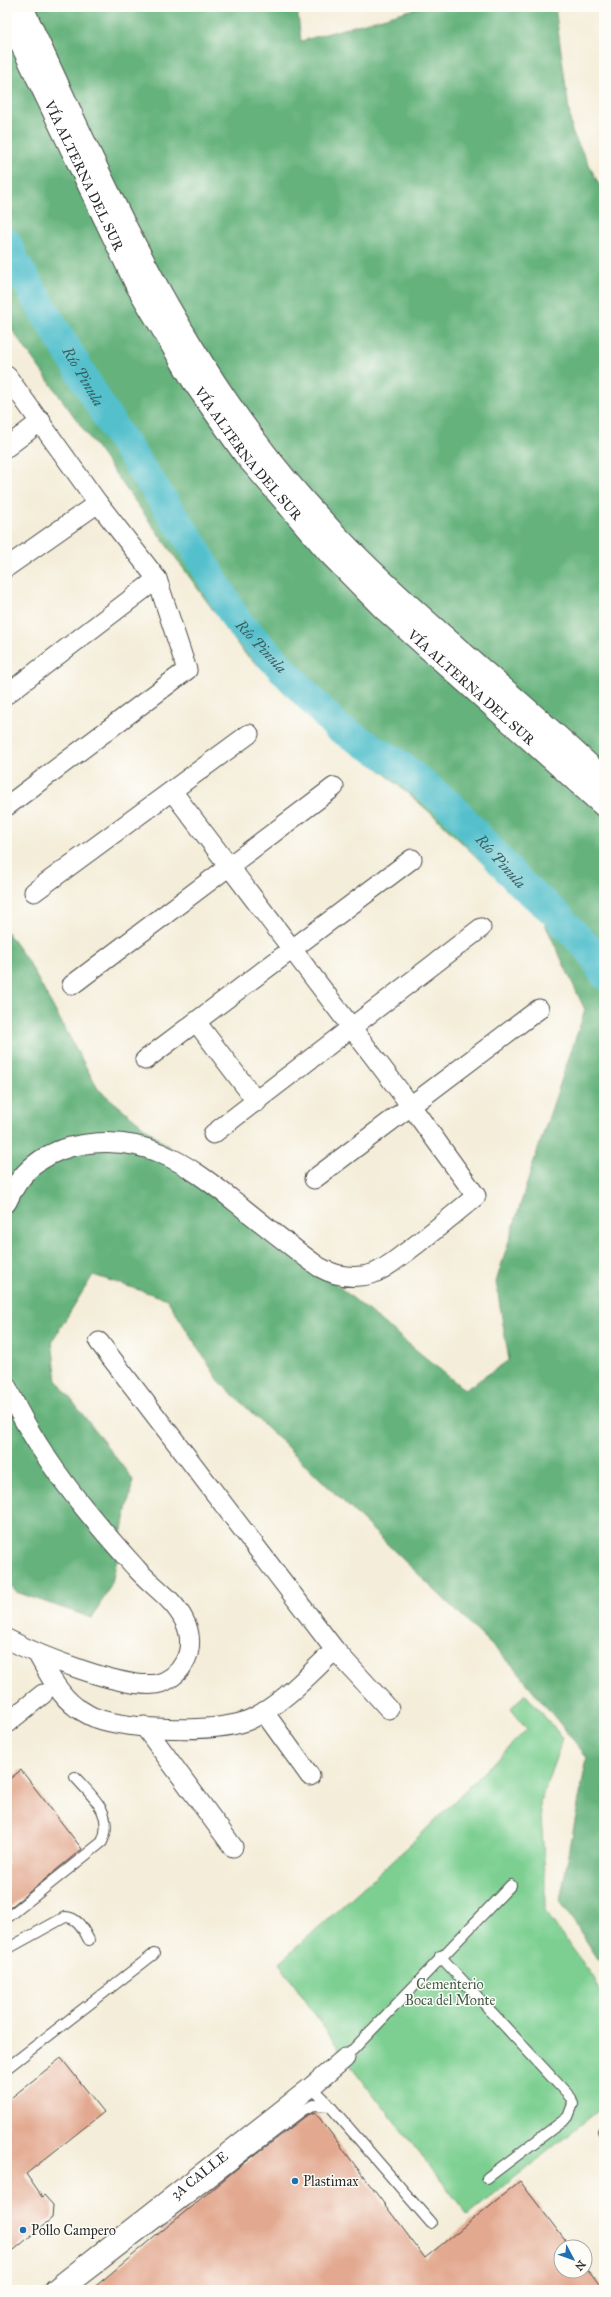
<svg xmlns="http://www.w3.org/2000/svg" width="611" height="2297" font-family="'IM FELL Great Primer',serif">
<rect width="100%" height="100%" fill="#fdfcf7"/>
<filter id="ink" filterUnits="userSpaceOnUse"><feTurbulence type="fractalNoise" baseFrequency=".025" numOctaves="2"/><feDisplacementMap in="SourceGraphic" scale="8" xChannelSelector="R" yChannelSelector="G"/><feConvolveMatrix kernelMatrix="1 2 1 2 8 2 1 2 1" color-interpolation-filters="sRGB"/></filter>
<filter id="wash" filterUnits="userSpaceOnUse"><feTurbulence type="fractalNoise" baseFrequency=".012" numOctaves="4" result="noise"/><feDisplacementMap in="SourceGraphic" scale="16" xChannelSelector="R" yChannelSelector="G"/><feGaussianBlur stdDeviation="0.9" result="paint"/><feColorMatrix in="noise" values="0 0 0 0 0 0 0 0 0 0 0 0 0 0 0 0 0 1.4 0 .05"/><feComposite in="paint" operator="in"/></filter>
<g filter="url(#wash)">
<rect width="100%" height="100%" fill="#f4edd9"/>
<!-- green -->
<polygon fill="#7ccf91" stroke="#547d5e" points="525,1694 563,1738 540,1802 545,1874 545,1911 594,1978 604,2000 604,2106 468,2215 351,2066 279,1963 410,1845 527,1729 511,1709"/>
<!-- forest -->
<polygon fill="#65b27b" stroke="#486e53" points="7,7 297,7 301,41 421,7 555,7 572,132 604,194 604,1968 560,1901 587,1757 513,1666 219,1381 167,1299 93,1275 52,1341 57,1381 133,1480 112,1583 92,1618 16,1592 7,1583 7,932 29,963 98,1089 465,1390 509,1360 496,1282 534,1161 585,1010 544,922 433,815 244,653 7,323"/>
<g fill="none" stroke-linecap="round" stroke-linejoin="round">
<!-- river -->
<path stroke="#53c0cc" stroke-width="30" id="s1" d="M7,243L15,262L113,427L193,545L237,621L337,727L397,763L453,808L518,881L554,912L594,955L604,974"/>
</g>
<g id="blocks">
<!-- building -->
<g fill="#e3a990">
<polygon points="21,1770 82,1849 7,1910 7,1781"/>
<polygon points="61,2058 104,2112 26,2174 42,2197 44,2195 53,2205 52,2218 14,2250 7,2242 7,2101"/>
<polygon points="315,2112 425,2258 520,2181 570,2247 561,2247 561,2271 585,2271 585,2266 604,2290 91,2290 234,2171 306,2116"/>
</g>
</g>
</g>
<g filter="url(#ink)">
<use href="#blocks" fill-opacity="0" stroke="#494845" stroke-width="1"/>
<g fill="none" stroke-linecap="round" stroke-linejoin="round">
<!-- lane casing -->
<g stroke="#494845" stroke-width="12">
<g id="lane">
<path d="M7,1918L102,1842C115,1814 92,1796 75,1777"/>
<path d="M7,1949L65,1917C78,1917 83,1929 89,1940"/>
<polyline points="440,1956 571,2098 573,2104 568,2117 487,2178"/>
<polyline points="345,2058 511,1885"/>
<polyline points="7,2068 154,1954"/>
<polyline points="311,2087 330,2106"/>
<polyline points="603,2131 604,2131"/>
<polyline points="69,2290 303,2110 314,2105 330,2106 431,2223"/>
</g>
</g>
<!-- street casing -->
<g stroke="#494845" stroke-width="21">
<g id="street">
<polyline points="7,376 98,503 157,579 187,670 7,806"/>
<polyline points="7,447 41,421"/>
<polyline points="7,567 98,503"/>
<polyline points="7,694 157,579"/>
<polyline points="34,892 249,734"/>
<polyline points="72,985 334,787"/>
<polyline points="197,1023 257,1102"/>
<polyline points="145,1060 412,859"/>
<polyline points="213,1134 481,928"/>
<polyline points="314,1179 539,1009"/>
<path d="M7,1202C19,1174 40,1155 70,1147C141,1130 185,1162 238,1204C264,1225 291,1247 319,1267C335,1276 354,1279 372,1274C383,1270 392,1263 401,1256C427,1237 451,1217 476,1196L411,1106L172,791"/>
<polyline points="99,1342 335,1650 389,1709"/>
<path d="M7,1387C37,1454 86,1513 135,1567C150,1585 173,1598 184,1620C191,1633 192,1650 184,1663C179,1673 168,1682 156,1684C122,1689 38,1655 7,1639"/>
<path d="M38,1655C48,1673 59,1695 77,1708C83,1711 89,1716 96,1718C127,1730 221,1734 251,1719C284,1703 309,1674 335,1650"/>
<polyline points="264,1712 310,1776"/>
<polyline points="7,1723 43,1694"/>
<polyline points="144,1726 233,1847"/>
<path id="s2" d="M53,2290L311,2087L345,2058"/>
</g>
</g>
<!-- highway casing -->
<g stroke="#494845" stroke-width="24">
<g id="highway">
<path d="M22,7C101,178 176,354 301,497C392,601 504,683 604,779"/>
<path id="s3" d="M7,14L137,286L193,381L245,455L329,553L383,608L604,806"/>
</g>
</g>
<!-- lane -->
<use href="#lane" stroke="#fff" stroke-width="10"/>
<!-- street -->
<use href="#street" stroke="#fff" stroke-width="19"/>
<!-- highway -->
<use href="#highway" stroke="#fff" stroke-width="22"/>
</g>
</g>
<!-- markers -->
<g fill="#1f6fb2" stroke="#fdfcf7" stroke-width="1.5">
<circle cx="295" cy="2181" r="4"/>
<circle cx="23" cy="2230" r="4"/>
</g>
<g text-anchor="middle" stroke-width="3" stroke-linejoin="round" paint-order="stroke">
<!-- street labels -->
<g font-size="14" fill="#2b2b2b" stroke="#fdfcf7">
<text dy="5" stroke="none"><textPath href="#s3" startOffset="179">VÍA ALTERNA DEL SUR</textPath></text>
<text dy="5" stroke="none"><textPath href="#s3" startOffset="503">VÍA ALTERNA DEL SUR</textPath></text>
<text dy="5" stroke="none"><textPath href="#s3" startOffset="827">VÍA ALTERNA DEL SUR</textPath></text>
<text dy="5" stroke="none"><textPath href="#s2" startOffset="186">3A CALLE</textPath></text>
</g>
<!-- park labels -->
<g font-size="14" fill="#435c4a" stroke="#fdfcf7">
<text x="450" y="1989">Cementerio<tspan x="450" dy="16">Boca del Monte</tspan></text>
</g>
<!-- poi labels -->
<g font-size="14" fill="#2b2b2b" stroke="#fdfcf7" text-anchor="start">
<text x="303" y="2186">Plastimax</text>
<text x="31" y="2235">Pollo Campero</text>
</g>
<!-- water labels -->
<g font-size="15" font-style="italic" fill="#395f63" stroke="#fdfcf7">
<text dy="5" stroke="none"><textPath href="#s1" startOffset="154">Río Pinula</textPath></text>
<text dy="5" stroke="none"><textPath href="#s1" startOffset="478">Río Pinula</textPath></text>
<text dy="5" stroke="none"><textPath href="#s1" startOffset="802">Río Pinula</textPath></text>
</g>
</g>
<!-- margin -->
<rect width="611" height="2297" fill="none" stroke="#fdfcf7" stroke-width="24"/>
<!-- north arrow -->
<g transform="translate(573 2259) rotate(131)"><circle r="19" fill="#fdfcf7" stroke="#a9a8a5"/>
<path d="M0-3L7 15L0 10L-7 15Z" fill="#1f6fb2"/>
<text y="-6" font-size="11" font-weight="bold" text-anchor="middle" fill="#2b2b2b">N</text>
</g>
</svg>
